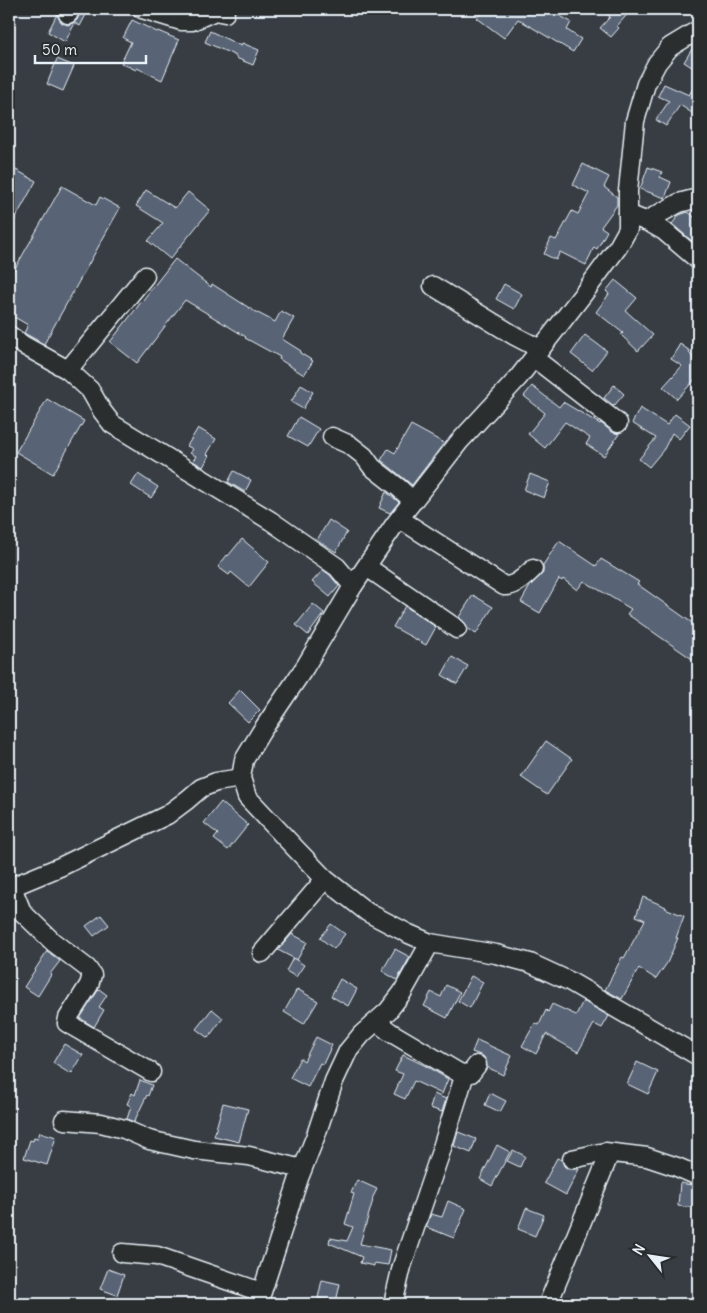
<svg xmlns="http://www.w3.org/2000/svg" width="707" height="1313" font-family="Delius,sans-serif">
<rect width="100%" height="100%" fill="#383d43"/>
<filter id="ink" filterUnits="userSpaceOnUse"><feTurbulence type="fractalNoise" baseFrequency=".02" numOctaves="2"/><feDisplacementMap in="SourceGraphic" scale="10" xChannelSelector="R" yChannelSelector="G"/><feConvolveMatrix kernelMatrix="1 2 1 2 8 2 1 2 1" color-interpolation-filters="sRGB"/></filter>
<g filter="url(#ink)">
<!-- building -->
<g fill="#596374" stroke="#e8f1f8">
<polygon points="82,9 89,9 80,26 75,23 65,42 48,32 57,14 59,19 62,23 68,25 73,23 77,20"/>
<polygon points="484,9 548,9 571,22 567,30 581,39 573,52 518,19 504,38 477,18"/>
<polygon points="601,9 632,9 617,26 619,28 611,37 600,28 610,17"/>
<polygon points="132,20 157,32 158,31 179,40 162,80 137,68 136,70 121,63 131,42 123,38"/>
<polygon points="210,31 241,46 242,43 259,50 253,65 236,58 236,56 205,42"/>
<polygon points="698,42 698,71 684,62 695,44"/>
<polygon points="57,59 74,66 63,91 47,84"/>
<polygon points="698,80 698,117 680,105 666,126 656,120 669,101 658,96 664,84 689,95"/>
<polygon points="583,164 609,177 604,187 617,197 617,205 601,227 607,231 597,249 594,247 586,265 560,252 556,260 544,254 551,238 556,240 572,211 578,214 589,193 573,185"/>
<polygon points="648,167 662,172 660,177 671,182 665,198 640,189"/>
<polygon points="16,170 36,181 9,230 9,184"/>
<polygon points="62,186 96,205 100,197 120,208 44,344 24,333 28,325 9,314 9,279"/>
<polygon points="146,190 175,208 188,192 210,210 170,259 148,241 163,223 136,206"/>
<polygon points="688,212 698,220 698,234 692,241 672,224 679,215"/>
<polygon points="175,259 211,287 212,284 254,311 275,322 281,311 294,318 282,339 301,351 300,353 313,361 304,375 279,359 280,357 245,338 246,337 185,300 137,363 110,342"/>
<polygon points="615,280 637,298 626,311 653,335 638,351 621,335 623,333 596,312 609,294 606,291"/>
<polygon points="504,284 522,294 514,309 496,299"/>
<polygon points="585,335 607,351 592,370 571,354"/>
<polygon points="680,344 690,351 689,353 698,363 698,376 677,399 663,387 682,366 671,359"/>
<polygon points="301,385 313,392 303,409 291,402"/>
<polygon points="614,385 624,394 614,406 604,398"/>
<polygon points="532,386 559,407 563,402 600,424 601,423 612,432 619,434 604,456 586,444 590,438 565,422 545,448 528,434 545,413 524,396"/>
<polygon points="47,399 84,421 53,474 16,452"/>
<polygon points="640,408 667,425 675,414 690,425 679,439 672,433 664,449 649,467 639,459 656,438 632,423"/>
<polygon points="299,417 319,429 308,447 288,436"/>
<polygon points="411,425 444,443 412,485 381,460 388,449 395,453"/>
<polygon points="198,428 216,439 207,454 209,456 203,467 193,461 196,456 190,453 193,449 187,446"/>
<polygon points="234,471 251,480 245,492 228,482"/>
<polygon points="138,474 158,487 151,498 131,485"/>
<polygon points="530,474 550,482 544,498 524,490"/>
<polygon points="386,492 399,502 390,513 379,508"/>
<polygon points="329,520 347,532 336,552 317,540"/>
<polygon points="242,539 269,562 249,587 231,572 229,575 218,567 227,555 228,556"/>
<polygon points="559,541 596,566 601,559 639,582 637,584 698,627 698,663 627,614 631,609 584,581 577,590 563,579 562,581 559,579 540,613 521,602 530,586 543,573 543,565"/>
<polygon points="323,570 330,575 339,586 330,597 312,582"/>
<polygon points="473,595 493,607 476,634 467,628 466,624 459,617"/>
<polygon points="313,604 324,613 308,635 296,625"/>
<polygon points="405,606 436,627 426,645 393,627"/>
<polygon points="452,657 468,666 457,684 442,675"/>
<polygon points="240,690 260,710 248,722 228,703"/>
<polygon points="546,741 572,759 547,795 521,777"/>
<polygon points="221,802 248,825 228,850 214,839 218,834 204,823"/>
<polygon points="643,897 666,907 665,908 684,916 676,938 678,938 667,963 656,979 639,968 622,999 605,990 622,957 624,958 645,920 636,916"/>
<polygon points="101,915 109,925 94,936 86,926"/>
<polygon points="331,924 345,934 334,949 320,938"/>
<polygon points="292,934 307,942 297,960 278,950"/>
<polygon points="395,949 410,957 397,980 382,971"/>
<polygon points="47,951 60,961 50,974 51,975 38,996 24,987"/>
<polygon points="293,958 304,965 296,977 286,971"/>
<polygon points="471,976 483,982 470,1008 458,1001"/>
<polygon points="340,979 357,989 348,1006 331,996"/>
<polygon points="446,985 460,992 447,1018 424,1006 431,992 441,997"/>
<polygon points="99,989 107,995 99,1007 104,1010 94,1027 80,1018"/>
<polygon points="297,989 318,1001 304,1024 284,1012"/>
<polygon points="583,1001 609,1016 602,1028 594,1024 578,1052 546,1034 536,1054 522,1046 535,1023 539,1025 546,1010 548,1012 552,1004 576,1015"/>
<polygon points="212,1009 223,1018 208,1038 196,1029"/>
<polygon points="316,1037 332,1045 323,1064 320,1063 308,1087 290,1078 300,1058 304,1061"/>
<polygon points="477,1040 512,1056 503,1075 487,1067 486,1060 483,1056 472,1052"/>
<polygon points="64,1044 83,1055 72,1073 70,1072 69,1073 53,1063"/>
<polygon points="403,1055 424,1065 448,1079 442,1094 414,1081 405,1099 394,1094 403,1074 395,1071"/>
<polygon points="637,1062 658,1072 648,1094 627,1084"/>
<polygon points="140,1080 152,1085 148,1096 147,1095 134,1122 127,1119 131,1106 127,1104 132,1093 135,1095"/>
<polygon points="490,1093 506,1101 500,1112 485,1105"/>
<polygon points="434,1094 446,1099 442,1112 430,1108"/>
<polygon points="223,1103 248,1109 239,1142 214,1136"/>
<polygon points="40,1132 56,1137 47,1165 24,1158 30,1140 33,1141 34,1137 38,1138"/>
<polygon points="458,1132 476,1139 471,1153 454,1146"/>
<polygon points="497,1145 510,1152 492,1186 480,1179"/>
<polygon points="513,1150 525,1156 520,1167 507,1161"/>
<polygon points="557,1158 562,1160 564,1166 568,1169 579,1169 566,1195 544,1183"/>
<polygon points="357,1180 377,1189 372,1199 373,1200 360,1244 391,1250 388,1265 374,1263 374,1266 360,1263 362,1257 329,1243 330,1238 347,1241 353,1227 345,1224 354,1194 351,1193"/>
<polygon points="680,1183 698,1186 696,1208 678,1206"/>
<polygon points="448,1201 466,1209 454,1238 426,1227 431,1214 442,1217"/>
<polygon points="526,1208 544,1215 535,1236 518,1229"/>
<polygon points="108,1269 124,1275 117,1295 100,1289"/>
<polygon points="322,1280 340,1284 336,1302 318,1298"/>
</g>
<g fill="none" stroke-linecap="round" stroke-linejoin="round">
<!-- minor casing -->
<g stroke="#e8f1f8" stroke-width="21">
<g id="minor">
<polyline points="142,9 181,21 192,21 215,11 225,13"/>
<polyline points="68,14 71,9"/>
<polyline points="698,30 670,47 657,63 646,84 635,121 628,191 628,229 618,247 584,293 518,378 459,442 395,524 353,586 305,667 261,732 244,760 241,778 247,797 295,848 325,879 367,912 409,934 430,943 496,954 530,963 569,981 698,1056"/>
<polyline points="628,214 650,223 664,231 698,260"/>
<polyline points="646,221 679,203 698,198"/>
<polyline points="433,286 515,336 540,349"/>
<polyline points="9,335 23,345 68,370 90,390 102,411 112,424 271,521 337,567 353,586"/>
<polyline points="534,358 618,423"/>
<polyline points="68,370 145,276"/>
<polyline points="332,437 350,445 364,456 372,467 399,488 413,501"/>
<path d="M400,519L504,586C516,587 525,576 533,569"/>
<polyline points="367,567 457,629"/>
<polyline points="12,887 22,912 53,942 87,968 92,975 89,985 68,1018 67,1023 151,1072"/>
<polyline points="9,888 62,866 167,815 187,800 201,788 216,782 241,778"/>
<polyline points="262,953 325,879"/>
<polyline points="377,1022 390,1032 461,1074 463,1080 441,1151 402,1266 393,1304"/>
<polyline points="461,1074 471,1073 477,1065"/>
<polyline points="64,1120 101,1123 124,1129 149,1140 194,1150 249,1156 302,1169"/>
<polyline points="572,1159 605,1152 647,1157 677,1167 698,1176"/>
<polyline points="122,1253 157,1256 261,1292"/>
<polyline points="258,1304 299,1178 316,1135 334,1081 348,1051 362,1034 388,1011 402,993 430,943"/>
<polyline points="548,1304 610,1153"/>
</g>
</g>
<!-- minor -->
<use href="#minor" stroke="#2a2d2e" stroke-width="18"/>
</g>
</g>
<!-- margin -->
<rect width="707" height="1313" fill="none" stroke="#2a2d2e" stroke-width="30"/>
<rect x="15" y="15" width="677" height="1283" fill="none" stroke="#e8f1f8" stroke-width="2" filter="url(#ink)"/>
<!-- north arrow -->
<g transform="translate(650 1256) rotate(300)" stroke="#2a2d2e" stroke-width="4" paint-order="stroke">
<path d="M0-4L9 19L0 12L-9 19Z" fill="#e8f1f8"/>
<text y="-8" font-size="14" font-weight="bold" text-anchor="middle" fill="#e8f1f8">N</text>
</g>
<!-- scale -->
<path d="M35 55v8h111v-8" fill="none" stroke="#e8f1f8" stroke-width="2.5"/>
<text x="42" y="55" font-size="15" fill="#e8f1f8" stroke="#2a2d2e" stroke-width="4" paint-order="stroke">50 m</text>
</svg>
